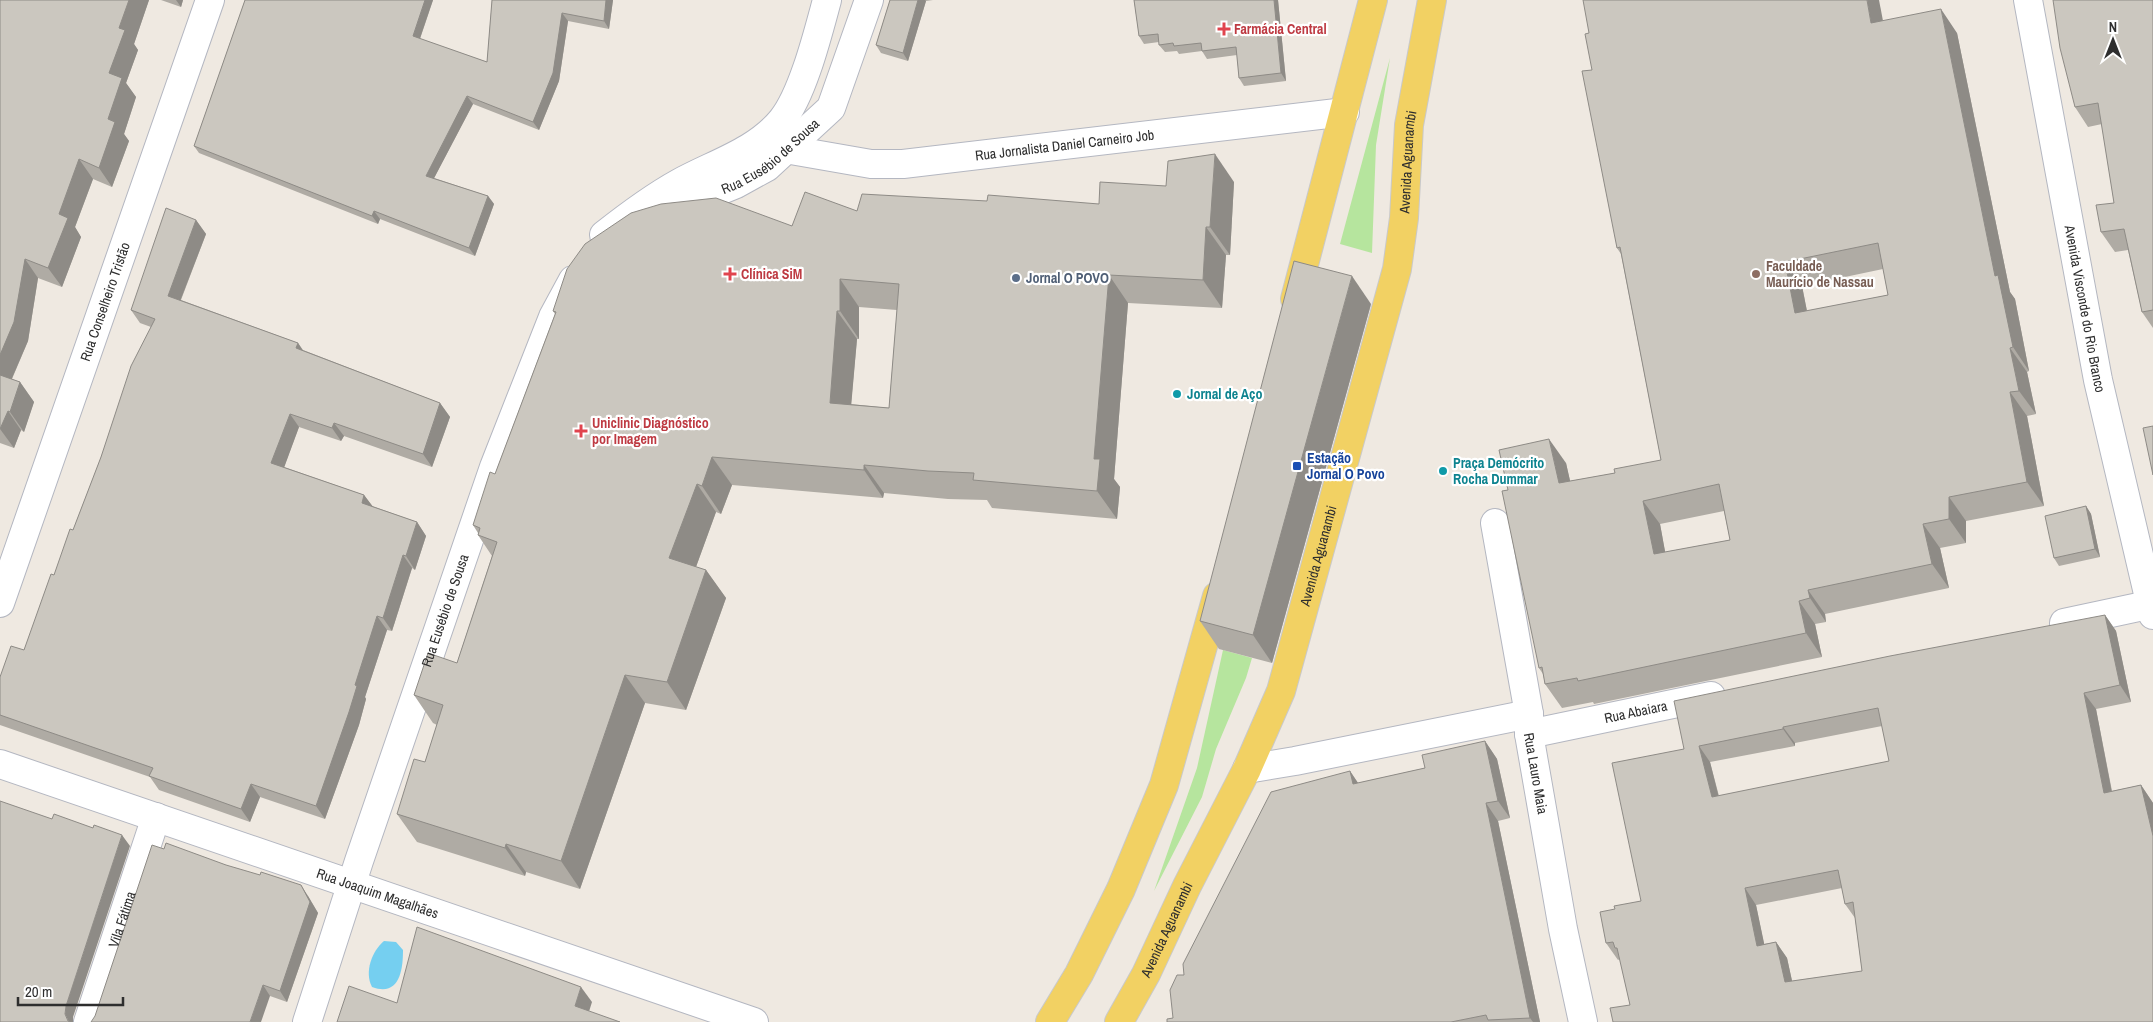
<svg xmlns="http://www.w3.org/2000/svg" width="2153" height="1022" font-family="'Archivo Narrow',sans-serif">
<rect width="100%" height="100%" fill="#efe9e1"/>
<!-- green -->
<g fill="#b6e59e">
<polygon points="1390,58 1376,145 1372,253 1340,244"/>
<polygon points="1223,650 1252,658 1246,678 1216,749 1202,797 1154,891 1197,768"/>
</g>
<!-- water -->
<path fill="#75cff0" d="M384,941L396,942L403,950C403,971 399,997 372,987C364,972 372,951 384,941Z"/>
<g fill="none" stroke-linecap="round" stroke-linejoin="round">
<!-- minor casing -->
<g stroke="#b4b7c1" stroke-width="30">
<g id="minor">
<path id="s1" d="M785,149L871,164H903L1345,112"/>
<path id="s2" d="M660,215L736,184L767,167L831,108L869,0"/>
<path d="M604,235C628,216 652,198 679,183C713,164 756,152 782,120C803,94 818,33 827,0"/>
<path id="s3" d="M1495,523L1529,714V734L1563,929L1583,1022"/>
<path id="s4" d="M0,603L210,0"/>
<polyline points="2064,623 2153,604"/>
<path id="s5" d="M1529,734L1711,696"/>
<path id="s6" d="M0,764L754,1022"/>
<polyline points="1247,769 1295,761 1529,714"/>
<path id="s7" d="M88,1022L156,817"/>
<path id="s8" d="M307,1022L359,861L494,467L553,317L573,280"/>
</g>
</g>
<!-- secondary casing -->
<g stroke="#b4b7c1" stroke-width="30">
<g id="secondary">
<path id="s9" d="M2028,0L2098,380L2153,615"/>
</g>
</g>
<!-- primary casing -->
<g stroke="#c9c9c9" stroke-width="30">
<g id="primary">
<polyline points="1295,299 1373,0"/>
<polyline points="1050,1022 1079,974 1121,889 1164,785 1217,596"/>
<path id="s10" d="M1119,1022L1146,974L1187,886L1247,769L1281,691L1397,269L1404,218L1409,125L1432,0"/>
</g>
</g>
<!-- minor -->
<use href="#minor" stroke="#fff" stroke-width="28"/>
<!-- secondary -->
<use href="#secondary" stroke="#fff" stroke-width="28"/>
<!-- primary -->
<use href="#primary" stroke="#f2d163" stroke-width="28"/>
</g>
<!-- wall -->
<g fill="#afaba4" fill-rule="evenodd">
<polygon points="0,0 149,0 134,44 138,50 126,83 136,97 124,134 129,141 112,187 93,179 75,227 81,237 62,287 38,278 28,341 12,379 20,382 34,402 24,432 21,430 14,448 0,443"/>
<polygon points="161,0 183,0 181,7"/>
<polygon points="245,0 433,0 420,39 487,62 492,0 613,0 609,29 568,21 559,81 539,130 473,104 434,178 488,196 494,204 475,256 380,219 378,224 199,153 194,146"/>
<polygon points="890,0 933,0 926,1 908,61 881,53 876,45"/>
<polygon points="1130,0 1278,0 1286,81 1244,86 1239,78 1237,55 1207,59 1202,51 1179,54 1177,51 1165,52 1159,45 1159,42 1144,44 1139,36 1134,0"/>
<polygon points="2153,0 2153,328 2142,312 2128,250 2115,252 2101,232 2114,203 2102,124 2088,127 2075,107"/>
<path d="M1883,21L1957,33L2010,292L2015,299L2029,371L2027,372L2036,414L2027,416L2044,506L1966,521V543L1940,548L1949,588L1825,614L1826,622L1815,624L1822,657L1594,704L1593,702L1562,708L1545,684L1543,674L1539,668L1508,490L1566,463L1570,481L1615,473L1661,460L1621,254L1617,248L1592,70ZM1883,269L1888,295L1807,311L1802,286ZM1724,511L1730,540L1665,552L1660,524Z"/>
<path d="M1234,182L1230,255H1226L1222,308L1128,303L1114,479L1120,487L1117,519L992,508L987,500L948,499L884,493L883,498L732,485L721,514L716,512L696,567L706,570L726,598L686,710L645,703L580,889L526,872L525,876L417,842L397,814L425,762L437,725L433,723L414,695L457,663L492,556L478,535V533L473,525L495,474L555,314L553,311L792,226L857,211L987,201L1099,204L1166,186ZM859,307L897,310L889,408L851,404L857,339H859Z"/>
<polygon points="196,220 206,234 181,300 298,343 303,350 440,403 450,417 432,467 344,436 341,441 299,427 284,467 364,495 372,506 417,522 426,536 415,570 412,568 392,631 387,630 365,697 366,699 359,725 325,819 260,797 250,822 159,790 150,777 0,725 0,677 24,650 54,575 73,530 151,327 140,323 131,310"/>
<polygon points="1371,304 1272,663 1219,649 1200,621"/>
<polygon points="2086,506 2091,514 2100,557 2059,566 2054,558"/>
<path d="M2105,615L2116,631L2131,702L2096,709L2112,791L2141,785L2153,803V1022L1630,1005L1620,959L1618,960L1606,943L1615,909L1641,901L1684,749ZM1882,726L1889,761L1719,796L1710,762L1795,746V743ZM1842,888L1845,904L1855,918L1862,971L1792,981L1787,958L1776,942L1764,944L1756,905Z"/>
<polygon points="1485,741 1497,759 1510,818 1498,821 1540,1022 1167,1022 1173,1018 1184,975 1350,771 1358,783 1425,768"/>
<polygon points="308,896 318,913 287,1002 270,996 91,1022"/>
</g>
<!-- shaded-wall -->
<g fill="#8e8b86">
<polygon points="129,0 149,0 134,44 138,50 126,83 136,97 124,134 129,141 112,187 99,168 108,119 109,73 119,28"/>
<polygon points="176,0 183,0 181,7"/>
<polygon points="425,0 433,0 418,44 413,36"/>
<polygon points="606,0 613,0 609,29 604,21"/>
<polygon points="918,0 925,0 926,1 908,61 903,53"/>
<polygon points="1274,0 1278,0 1286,81 1281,73"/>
<polygon points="1867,0 1879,0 1888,47 1871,23"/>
<polygon points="1941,9 1957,33 2010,292 2015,299 2029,371 2013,347 1995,276"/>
<polygon points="562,13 568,21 559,81 539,130 533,122"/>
<polygon points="467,96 473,104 431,184 426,176"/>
<polygon points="1215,154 1234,182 1230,255 1210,227"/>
<polygon points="79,159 93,179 75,227 81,237 62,287 48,268 59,214"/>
<polygon points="488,196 494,204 475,256 469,248"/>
<polygon points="374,211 380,219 378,224 372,216"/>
<polygon points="196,220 206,234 177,309 168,296"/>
<polygon points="1206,227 1226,255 1222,308 1203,280"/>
<polygon points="25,259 38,278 28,341 6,392 0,383 0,355"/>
<polygon points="1785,262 1802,286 1812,337 1795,313"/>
<polygon points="1109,275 1128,303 1114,479 1120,487 1117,519 1097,491 1094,459"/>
<polygon points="1352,276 1371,304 1272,663 1253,635"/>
<polygon points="840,279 859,307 859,339 840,311"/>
<polygon points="837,311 857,339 849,430 830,403"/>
<polygon points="298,343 307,357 296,348"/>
<polygon points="2010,348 2027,372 2036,414 2019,391"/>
<polygon points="20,382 34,402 24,432 10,412"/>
<polygon points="2010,392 2027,416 2044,506 2027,482"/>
<polygon points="440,403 450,417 432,467 423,454"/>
<polygon points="8,411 21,430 14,448 0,429"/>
<polygon points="290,414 299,427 281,476 271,463"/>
<polygon points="334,423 344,436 341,441 332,428"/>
<polygon points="1549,439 1566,463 1576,507 1559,483"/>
<polygon points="712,457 732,485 721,514 702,486"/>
<polygon points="864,465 884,493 883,498 864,470"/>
<polygon points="697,484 716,512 689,586 669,558"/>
<polygon points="364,495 374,508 362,503"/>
<polygon points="1949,497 1966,521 1966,543 1949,519"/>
<polygon points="1643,501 1660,524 1670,578 1654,554"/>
<polygon points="2086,506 2091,514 2100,557 2095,549"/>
<polygon points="417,522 426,536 415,570 406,556"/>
<polygon points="1923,524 1940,548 1949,588 1932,564"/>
<polygon points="403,555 412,568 392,631 383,618"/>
<polygon points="706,570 726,598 686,710 667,682"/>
<polygon points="1808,590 1825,614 1826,622 1810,598"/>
<polygon points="1799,601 1815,624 1822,657 1806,633"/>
<polygon points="2105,615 2116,631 2131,702 2120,685"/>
<polygon points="377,616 387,630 365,697 366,699 359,725 325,819 316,806"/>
<polygon points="625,675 645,703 580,889 561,861"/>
<polygon points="2084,693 2096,709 2115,809 2104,793"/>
<polygon points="1783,727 1795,743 1795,746 1783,729"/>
<polygon points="1485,741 1497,759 1510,818 1498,801"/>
<polygon points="1699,746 1710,762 1723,814 1712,797"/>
<polygon points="1350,771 1362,789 1353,784"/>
<polygon points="251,784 260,797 250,822 241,809"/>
<polygon points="2141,785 2153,803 2153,836"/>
<polygon points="1486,803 1498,821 1540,1022 1533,1022 1530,1018"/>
<polygon points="122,835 130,846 73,1017 73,1022 69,1022 65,1014 66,1006"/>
<polygon points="506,844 526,872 525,876 505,848"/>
<polygon points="301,885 308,896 318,913 287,1002 280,991"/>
<polygon points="1745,888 1756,905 1768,962 1757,946"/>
<polygon points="1776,942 1787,958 1796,999 1785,982"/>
<polygon points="263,985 270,996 261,1022 250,1022"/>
<polygon points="581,987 592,1002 586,1021 575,1006"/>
</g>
<!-- building -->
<g fill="#cbc7bf" stroke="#8e8b86" fill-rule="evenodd">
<polygon points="0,0 129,0 119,28 125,30 109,73 122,78 108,119 115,122 99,168 79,159 59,214 68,218 48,268 25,259 14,322 0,355"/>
<polygon points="245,0 425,0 413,36 487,62 492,0 606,0 604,21 562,13 553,73 533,122 467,96 426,176 488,196 469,248 374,211 372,216 194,146"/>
<polygon points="890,0 918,0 903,53 876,45"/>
<polygon points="1134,0 1274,0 1281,73 1239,78 1236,47 1202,51 1201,43 1174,46 1173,43 1159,45 1158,34 1139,36"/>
<path d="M1583,0H1867L1871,23L1941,9L1995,276L1998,275L2013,347L2010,348L2019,391L2010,392L2027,482L1949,497V519L1923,524L1932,564L1808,590L1810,598L1799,601L1806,633L1578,681L1577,678L1545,684L1542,667L1539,668L1502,491L1508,490L1499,450L1549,439L1559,483L1615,473L1614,469L1661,460L1620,247L1617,248L1582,71L1592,70L1585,34L1589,33ZM1878,243L1888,295L1795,313L1785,262ZM1719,484L1730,540L1654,554L1643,501Z"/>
<polygon points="2053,0 2153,0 2153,310 2142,312 2124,229 2101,232 2096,205 2114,203 2098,103 2075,107 2060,48"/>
<path d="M1215,154L1210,227H1206L1203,280L1109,275L1094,459H1100L1097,491L973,480L974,473L928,471L864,465V470L712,457L702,486L697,484L669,558L706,570L667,682L625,675L561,861L506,844L505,848L397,814L414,759L425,762L443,705L414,695L428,653L457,663L497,542L478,535L480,528L473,525L490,472L495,474L556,312L553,311L567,269L585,244L631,213L661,204L716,198L792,226L805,192L857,211L862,194L987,201L988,195L1099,204L1100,182L1166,186L1168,161ZM840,279L899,284L889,408L830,403L837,311H840Z"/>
<polygon points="166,208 196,220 168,296 298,343 296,348 440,403 423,454 334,423 332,428 290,414 271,463 364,495 362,503 417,522 406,556 403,555 383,618 377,616 355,685 357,686 349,712 316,806 251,784 241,809 149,776 153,768 0,715 0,677 11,646 24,650 51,574 54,575 70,529 73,530 101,457 131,366 155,319 131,310"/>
<polygon points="1294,261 1352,276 1253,635 1200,621"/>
<polygon points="0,375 20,382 10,412 8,411 0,429"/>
<polygon points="2153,426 2153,475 2143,428"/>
<polygon points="2086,506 2095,549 2054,558 2045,516"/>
<path d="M2105,615L2120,685L2084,693L2104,793L2141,785L2153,836V1022H1613L1610,1008L1630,1005L1617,948H1615L1613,942L1606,943L1600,912L1615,909L1614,906L1641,901L1612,763L1684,749L1674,701L1890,656ZM1878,708L1889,761L1712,797L1699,746L1783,729V727ZM1838,870L1845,904L1853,902L1862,971L1785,982L1776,942L1757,946L1745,888Z"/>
<polygon points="1485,741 1498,801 1486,803 1530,1018 1488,1020 1486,1015 1451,1022 1167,1022 1167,1019 1173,1018 1170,990 1177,975 1184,975 1183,964 1271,792 1350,771 1353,784 1425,768 1422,755"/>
<polygon points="0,801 52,819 54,814 93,828 94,825 122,835 66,1006 65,1014 68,1021 70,1022 0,1022"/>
<polygon points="166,843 226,865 260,875 261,872 301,885 310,902 280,991 263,985 250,1022 91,1022 95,1016 152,845 164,849"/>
<polygon points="417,927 581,987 575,1006 620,1022 337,1022 349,986 397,1003"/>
</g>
<!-- markers -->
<g fill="#e0444e" stroke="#fff" stroke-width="2">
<path d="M1221.5 21.5h5v5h5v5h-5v5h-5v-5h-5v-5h5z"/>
<path d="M727.5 266.5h5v5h5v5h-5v5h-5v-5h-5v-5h5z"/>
<path d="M578.5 423.5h5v5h5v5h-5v5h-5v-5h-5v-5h5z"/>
</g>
<circle fill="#8d6e63" stroke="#fff" stroke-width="2" cx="1756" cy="274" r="5"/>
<circle fill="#5c6f8a" stroke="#fff" stroke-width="2" cx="1016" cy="278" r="5"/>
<g fill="#0f9aa8" stroke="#fff" stroke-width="2">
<circle cx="1177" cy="394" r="5"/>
<circle cx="1443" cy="471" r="5"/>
</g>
<rect fill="#1a4fb4" stroke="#fff" stroke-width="2" x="1292" y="461" width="10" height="10" rx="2.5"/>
<g text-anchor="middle" stroke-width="4.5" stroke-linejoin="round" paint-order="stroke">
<!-- health labels -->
<g font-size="14" font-weight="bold" fill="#be3a42" stroke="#fff" text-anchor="start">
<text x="1234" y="34">Farmácia Central</text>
<text x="741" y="279">Clínica SiM</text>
<text x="592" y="428">Uniclinic Diagnóstico<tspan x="592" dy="16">por Imagem</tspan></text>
</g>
<!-- street labels -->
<g font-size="14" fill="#2e2e2e" stroke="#fff">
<text dy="5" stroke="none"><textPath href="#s1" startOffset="282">Rua Jornalista Daniel Carneiro Job</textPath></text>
<text dy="5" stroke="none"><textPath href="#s2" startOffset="126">Rua Eusébio de Sousa</textPath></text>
<text dy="5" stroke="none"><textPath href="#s10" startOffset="914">Avenida Aguanambi</textPath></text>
<text dy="5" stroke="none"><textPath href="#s4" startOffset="319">Rua Conselheiro Tristão</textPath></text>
<text dy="5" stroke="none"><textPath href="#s9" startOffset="314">Avenida Visconde do Rio Branco</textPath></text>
<text dy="5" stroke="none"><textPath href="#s10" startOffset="509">Avenida Aguanambi</textPath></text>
<text dy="5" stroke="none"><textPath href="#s8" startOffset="434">Rua Eusébio de Sousa</textPath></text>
<text dy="5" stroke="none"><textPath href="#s5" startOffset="109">Rua Abaiara</textPath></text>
<text dy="5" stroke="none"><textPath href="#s3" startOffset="254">Rua Lauro Maia</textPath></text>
<text dy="5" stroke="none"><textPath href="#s6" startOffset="399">Rua Joaquim Magalhães</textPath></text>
<text dy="5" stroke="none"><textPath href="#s7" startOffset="108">Vila Fátima</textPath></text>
<text dy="5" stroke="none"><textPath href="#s10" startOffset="104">Avenida Aguanambi</textPath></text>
</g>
<!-- education labels -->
<g font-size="14" font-weight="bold" fill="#785e54" stroke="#fff" text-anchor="start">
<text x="1766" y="271">Faculdade<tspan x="1766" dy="16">Maurício de Nassau</tspan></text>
</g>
<!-- service labels -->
<g font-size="14" font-weight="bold" fill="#4e5e75" stroke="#fff" text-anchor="start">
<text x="1026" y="283">Jornal O POVO</text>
</g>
<!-- culture labels -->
<g font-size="14" font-weight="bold" fill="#0d838f" stroke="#fff" text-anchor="start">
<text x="1187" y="399">Jornal de Aço</text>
<text x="1453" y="468">Praça Demócrito<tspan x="1453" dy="16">Rocha Dummar</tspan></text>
</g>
<!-- transit labels -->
<g font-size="14" font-weight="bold" fill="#164399" stroke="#fff" text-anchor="start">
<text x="1307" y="463">Estação<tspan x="1307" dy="16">Jornal O Povo</tspan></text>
</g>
</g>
<!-- north arrow -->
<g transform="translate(2113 40)" stroke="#ffffff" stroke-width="4" paint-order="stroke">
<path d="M0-4L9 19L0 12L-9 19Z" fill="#2e2e2e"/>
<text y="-8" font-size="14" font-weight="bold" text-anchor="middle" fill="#2e2e2e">N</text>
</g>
<!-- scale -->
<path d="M18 997v8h105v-8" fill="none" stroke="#2e2e2e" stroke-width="2.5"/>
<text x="25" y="997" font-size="15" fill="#2e2e2e" stroke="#ffffff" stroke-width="4" paint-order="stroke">20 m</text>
</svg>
